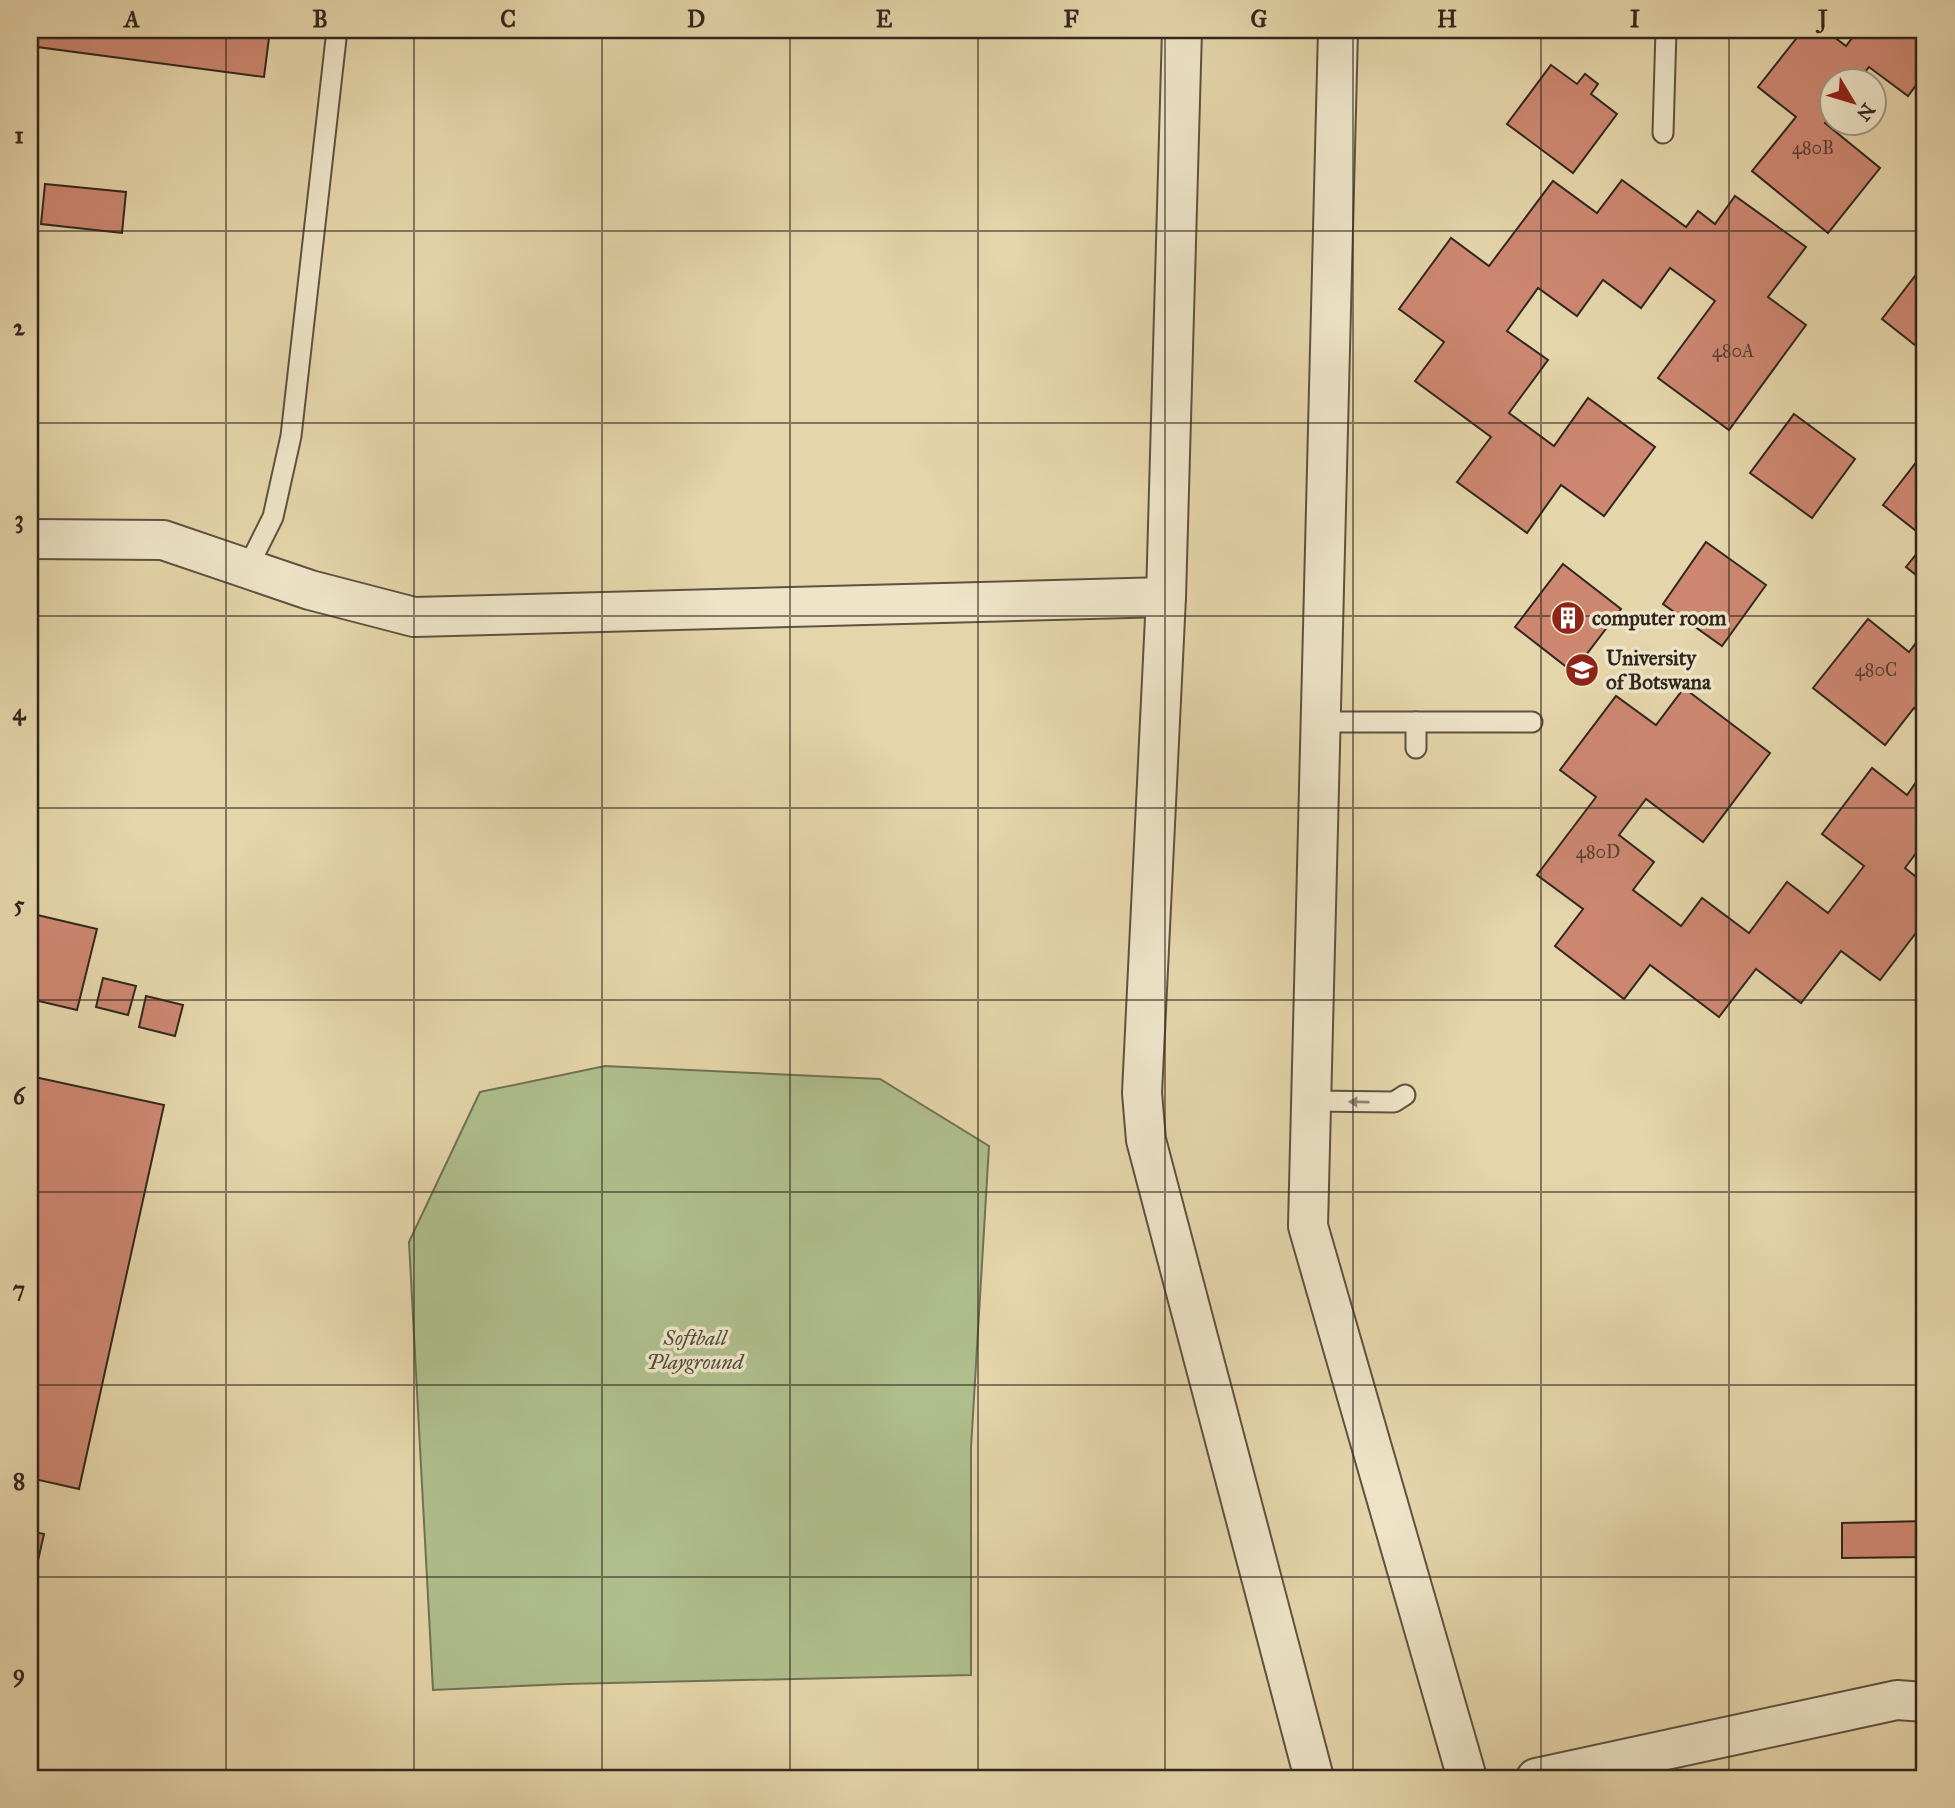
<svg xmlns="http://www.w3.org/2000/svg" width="1955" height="1808" font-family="'IM FELL Great Primer',serif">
<rect width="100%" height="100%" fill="#e5d5aa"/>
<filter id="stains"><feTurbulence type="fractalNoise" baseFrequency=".00286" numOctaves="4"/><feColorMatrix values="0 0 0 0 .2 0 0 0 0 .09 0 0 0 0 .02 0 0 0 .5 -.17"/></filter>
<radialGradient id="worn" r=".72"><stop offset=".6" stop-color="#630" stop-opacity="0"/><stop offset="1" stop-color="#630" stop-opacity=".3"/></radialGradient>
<!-- green -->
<polygon fill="#afbe8c" stroke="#707255" stroke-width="2" points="605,1066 880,1079 989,1146 971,1448 971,1675 566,1684 433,1690 409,1242 480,1092"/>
<!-- building -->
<g fill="#cd8771" stroke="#31271e" stroke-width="2">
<polygon points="30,30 270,30 264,77 30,46"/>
<polygon points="1803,30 1825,30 1846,46 1858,30 1925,30 1925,73 1908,96 1869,67 1858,80 1832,80 1832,113 1825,123 1880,168 1828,233 1752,171 1796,117 1758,87"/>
<polygon points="1551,65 1577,84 1585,74 1598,84 1591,94 1617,114 1573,173 1507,124"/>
<polygon points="1622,180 1686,227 1698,211 1715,224 1735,196 1806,247 1768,297 1806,325 1729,430 1658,378 1715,301 1670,268 1641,308 1603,280 1577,316 1538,288 1507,331 1548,360 1509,413 1554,446 1588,398 1655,447 1604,516 1561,485 1527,533 1457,482 1491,437 1415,381 1444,342 1399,309 1451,238 1489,266 1553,181 1597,213"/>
<polygon points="45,184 126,192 122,233 41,224"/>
<polygon points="1925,263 1925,353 1882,319"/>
<polygon points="1794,414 1855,459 1812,518 1750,473"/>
<polygon points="1925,451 1925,538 1883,505"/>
<polygon points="1706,542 1766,585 1722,646 1663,604"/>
<polygon points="1925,543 1925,582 1906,567"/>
<polygon points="1563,564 1621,609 1573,672 1515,627"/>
<polygon points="1868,619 1909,652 1925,631 1925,717 1914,708 1885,745 1813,688"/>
<polygon points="1684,688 1770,753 1703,842 1646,799 1619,835 1654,862 1633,890 1681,926 1702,898 1749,933 1787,882 1828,913 1864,866 1822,834 1872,768 1907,795 1919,778 1925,783 1925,841 1905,868 1925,884 1925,921 1880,980 1841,951 1801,1003 1756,969 1719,1017 1650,965 1624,999 1555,946 1583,909 1537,875 1596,797 1560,770 1616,696 1656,725"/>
<polygon points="33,914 97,929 77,1010 30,999 30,928"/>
<polygon points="103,978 136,986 128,1015 96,1007"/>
<polygon points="146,996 183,1005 175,1036 139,1027"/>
<polygon points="30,1076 164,1105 79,1489 30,1478"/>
<polygon points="1925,1521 1925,1557 1842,1558 1842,1523"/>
<polygon points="30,1531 44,1534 30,1596"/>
</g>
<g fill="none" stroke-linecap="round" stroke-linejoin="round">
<!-- lane casing -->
<g stroke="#5e5241" stroke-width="23">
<g id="lane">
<polyline points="1663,133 1666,30"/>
<polyline points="247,569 273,517 291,436 337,30"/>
<polyline points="1320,722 1532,722"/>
<polyline points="1416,748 1416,722"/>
<polyline points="1311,1101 1394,1102 1405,1095"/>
</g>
</g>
<!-- street casing -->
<g stroke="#5e5241" stroke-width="42">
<g id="street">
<polyline points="1182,30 1166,597 1142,1093 1146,1140 1314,1778"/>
<polyline points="1338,30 1308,1226 1467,1778"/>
<polyline points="30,539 163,540 310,590 414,617 1166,597"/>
<polyline points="1536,1778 1897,1700 1925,1702"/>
</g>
</g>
<!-- lane -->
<use href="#lane" stroke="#eee4c8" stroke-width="19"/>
<!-- street -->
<use href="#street" stroke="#eee4c8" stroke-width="38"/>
</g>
<!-- one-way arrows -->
<defs><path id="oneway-solid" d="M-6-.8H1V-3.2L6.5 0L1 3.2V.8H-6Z" transform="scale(1.75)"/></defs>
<use fill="#908673" href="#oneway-solid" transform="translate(1359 1102) rotate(-179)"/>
<!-- grid -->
<path fill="none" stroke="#31271e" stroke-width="2" stroke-opacity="0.55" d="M226,30V1778M414,30V1778M602,30V1778M790,30V1778M978,30V1778M1165,30V1778M1353,30V1778M1541,30V1778M1729,30V1778M30,231H1925M30,423H1925M30,616H1925M30,808H1925M30,1000H1925M30,1192H1925M30,1385H1925M30,1577H1925"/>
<!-- icons -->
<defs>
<g id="building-disc" transform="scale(1.75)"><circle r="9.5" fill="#8f2418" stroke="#eee4c8"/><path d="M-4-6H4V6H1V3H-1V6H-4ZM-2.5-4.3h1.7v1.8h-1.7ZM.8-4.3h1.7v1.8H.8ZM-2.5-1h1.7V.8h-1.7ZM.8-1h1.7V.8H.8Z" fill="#fff"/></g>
<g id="university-disc" transform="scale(1.75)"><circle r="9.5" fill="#8f2418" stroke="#eee4c8"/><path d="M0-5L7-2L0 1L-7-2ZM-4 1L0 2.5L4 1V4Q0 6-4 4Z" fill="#fff"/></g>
</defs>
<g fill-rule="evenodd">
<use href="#building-disc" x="1568" y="618"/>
<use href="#university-disc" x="1582" y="670"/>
</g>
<g text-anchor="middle" stroke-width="7" stroke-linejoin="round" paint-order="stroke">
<!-- number labels -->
<g font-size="18" fill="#583f33">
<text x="1813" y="154">480B</text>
<text x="1733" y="357">480A</text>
<text x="1876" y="676">480C</text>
<text x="1598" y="858">480D</text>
</g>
<!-- poi labels -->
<g font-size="21" font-weight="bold" fill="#31271e" stroke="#eee4c8" text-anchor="start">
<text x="1592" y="625">computer room</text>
<text x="1606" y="665">University<tspan x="1606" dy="24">of Botswana</tspan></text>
</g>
<!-- park labels -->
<g font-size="21" font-style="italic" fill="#504d3a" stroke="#eee4c8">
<text x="695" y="1345">Softball<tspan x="695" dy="24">Playground</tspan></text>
</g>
</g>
<!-- margin -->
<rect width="1955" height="1808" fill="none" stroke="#e5d5aa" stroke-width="77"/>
<!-- north arrow -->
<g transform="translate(1853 102) rotate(128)"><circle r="33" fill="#eee4c8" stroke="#a29884" stroke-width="2"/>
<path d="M0-5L12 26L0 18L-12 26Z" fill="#8f2418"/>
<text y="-10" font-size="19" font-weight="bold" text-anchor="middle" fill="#31271e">N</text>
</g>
<rect x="38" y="38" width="1878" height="1732" fill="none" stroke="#31271e" stroke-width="2.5"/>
<g font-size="23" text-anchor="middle" font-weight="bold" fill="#31271e">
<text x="132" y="27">A</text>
<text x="320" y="27">B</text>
<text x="508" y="27">C</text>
<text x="696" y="27">D</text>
<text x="884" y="27">E</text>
<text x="1071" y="27">F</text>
<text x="1259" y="27">G</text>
<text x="1447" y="27">H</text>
<text x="1635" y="27">I</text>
<text x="1823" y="27">J</text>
<text x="19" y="143">1</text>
<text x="19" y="335">2</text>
<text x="19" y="527">3</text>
<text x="19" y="720">4</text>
<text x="19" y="912">5</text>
<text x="19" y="1104">6</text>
<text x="19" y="1297">7</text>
<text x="19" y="1489">8</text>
<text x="19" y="1681">9</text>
</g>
<rect width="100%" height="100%" filter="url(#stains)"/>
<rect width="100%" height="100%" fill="url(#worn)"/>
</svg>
